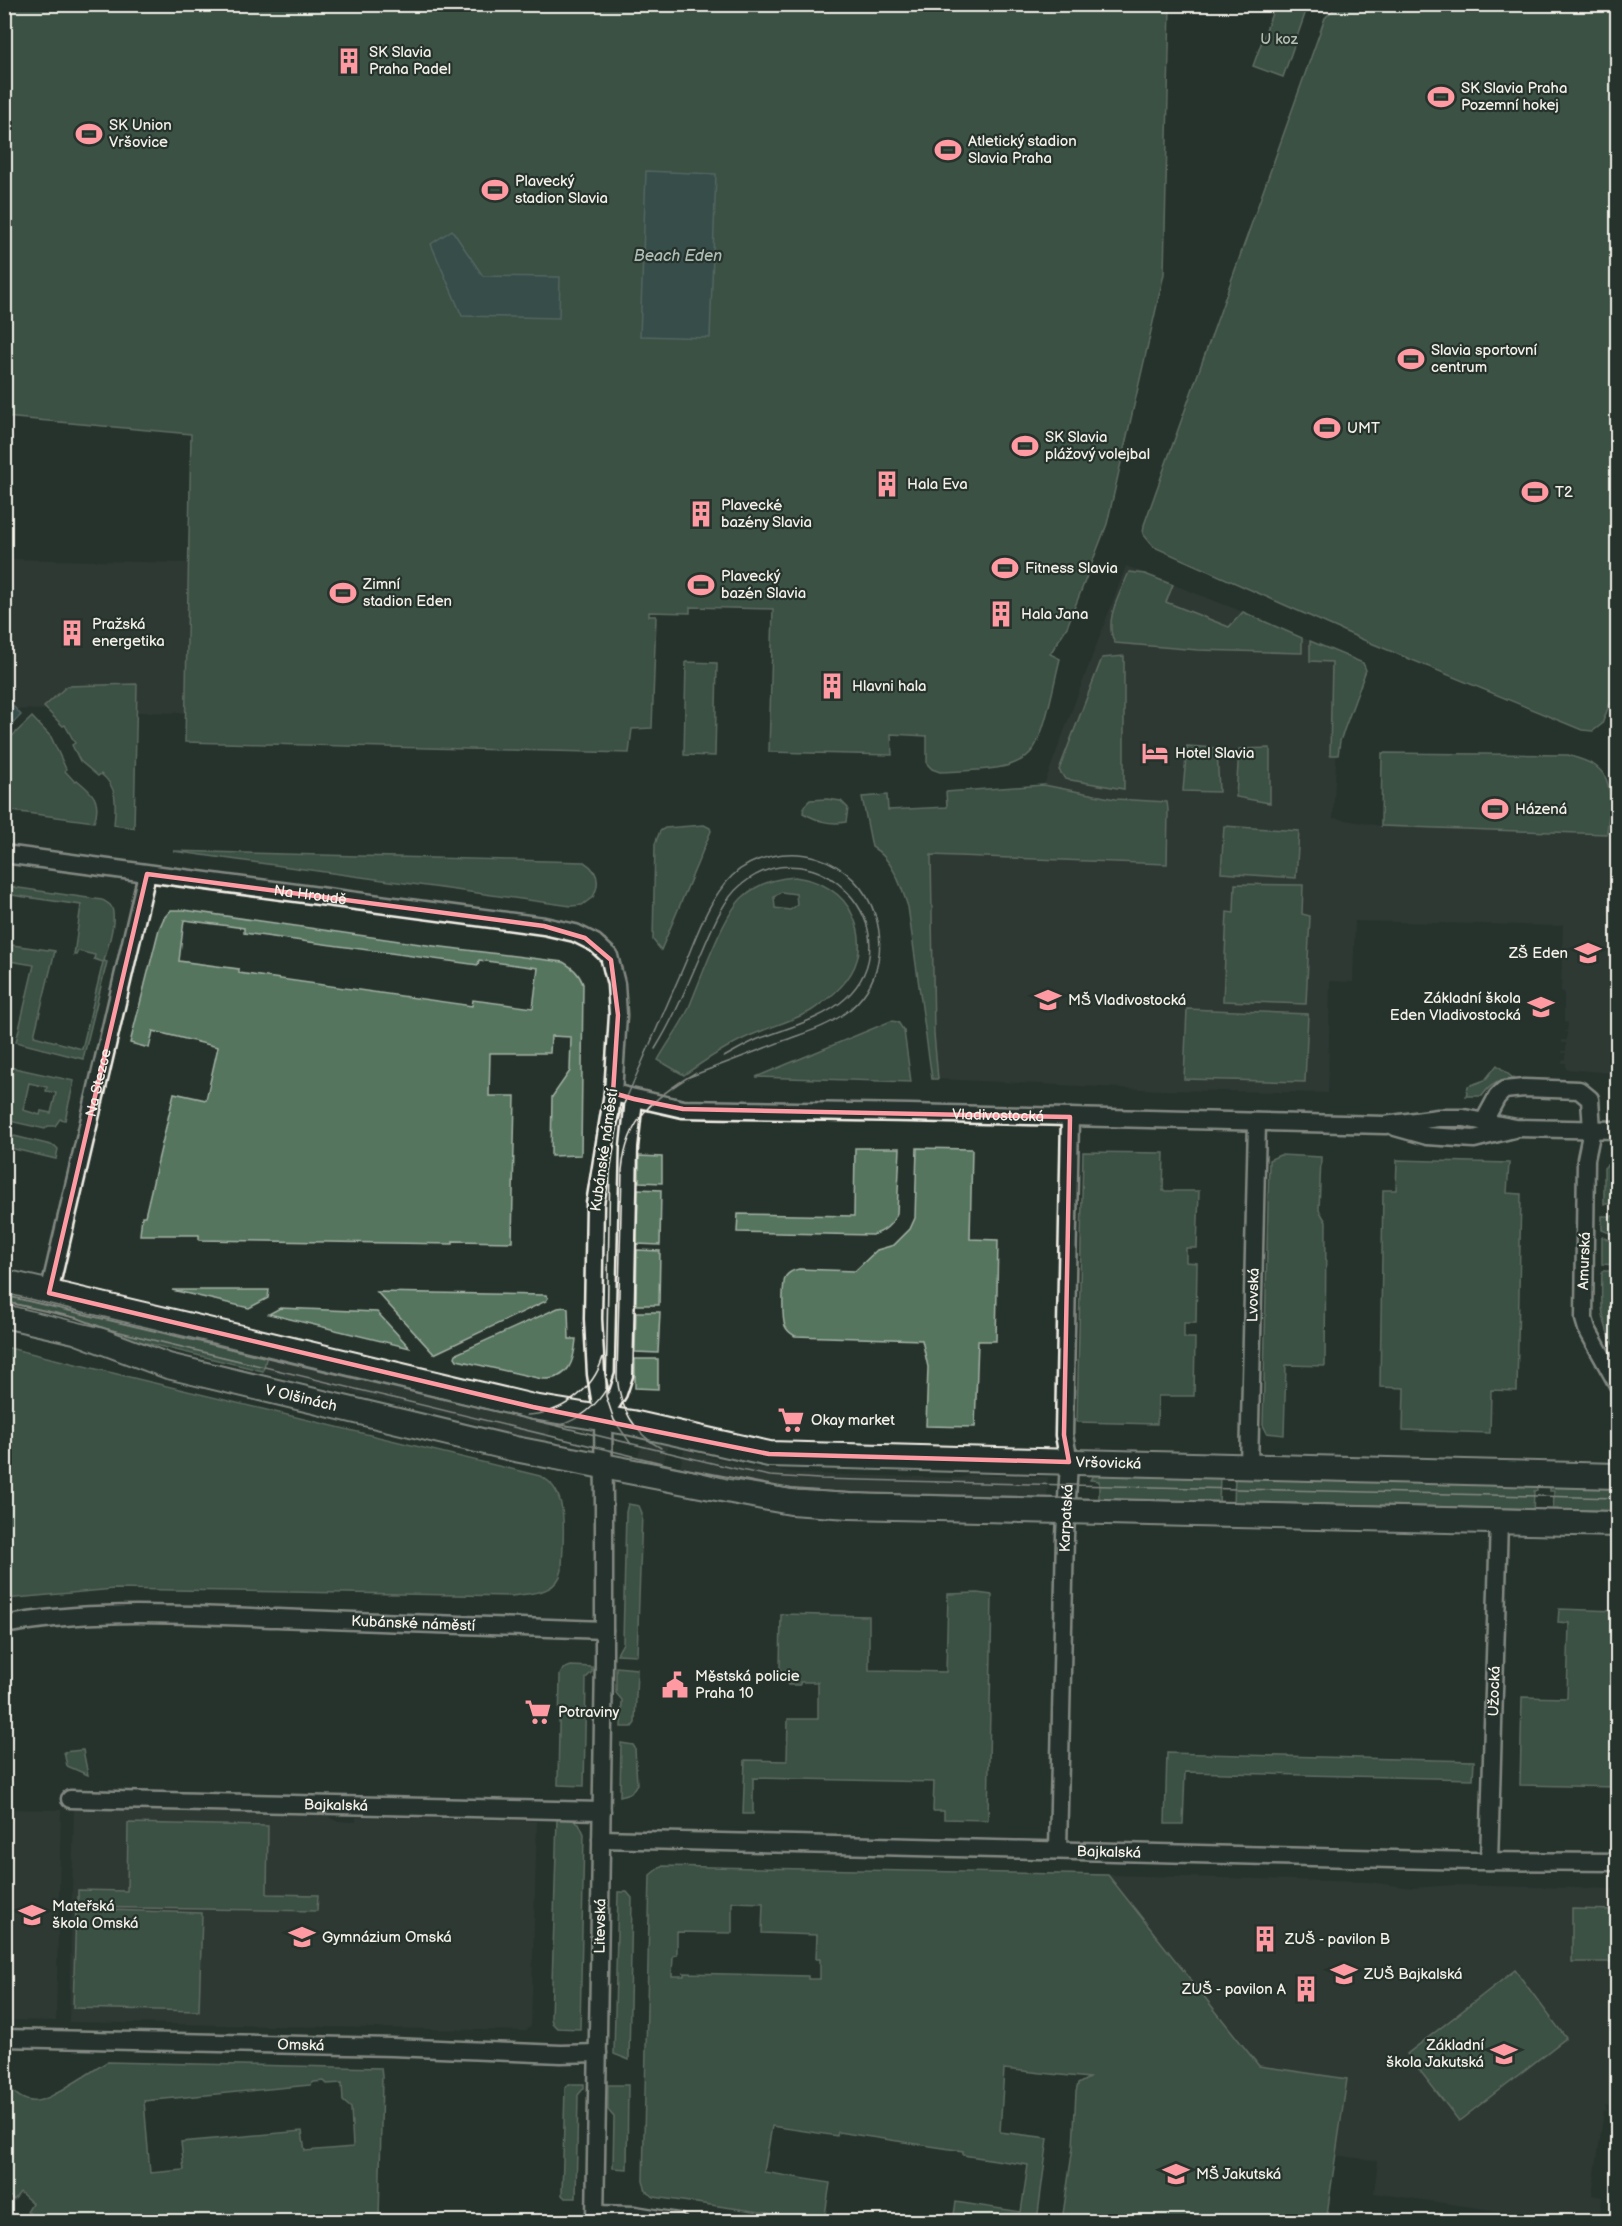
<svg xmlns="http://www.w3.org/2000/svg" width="1622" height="2226" font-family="'Balsamiq Sans',sans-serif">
<rect width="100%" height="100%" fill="#26332d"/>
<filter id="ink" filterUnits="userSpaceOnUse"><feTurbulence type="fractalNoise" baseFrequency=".0167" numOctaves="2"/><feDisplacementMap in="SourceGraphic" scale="12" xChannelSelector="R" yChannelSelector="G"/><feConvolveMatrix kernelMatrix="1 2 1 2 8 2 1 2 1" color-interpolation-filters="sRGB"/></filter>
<g filter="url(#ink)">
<!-- built -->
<g fill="#393f3c">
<polygon points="5,559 188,563 185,713 5,709"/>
<polygon points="1126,566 1243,612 1342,655 1333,818 1381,826 1614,834 1612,1073 1566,1069 1566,1063 1562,1063 1562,1060 1566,1059 1566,1053 1562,1053 1562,1051 1566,1051 1566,1043 1562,1043 1562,1040 1567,1040 1567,1032 1563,1031 1567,1031 1568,1023 1564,1022 1564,992 1561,991 1563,924 1560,926 1355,921 1353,982 1330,981 1328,1093 1162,1090 938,1079 934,1034 931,855 1167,863 1123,805 1044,785"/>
<polygon points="268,1351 545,1418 549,1422 551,1429 548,1437 543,1442 494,1430 495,1427 263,1371"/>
<polygon points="656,1438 669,1444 661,1469 642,1464 638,1455 642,1445"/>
<polygon points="684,1450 749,1467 806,1474 960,1478 970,1475 1048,1477 1047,1500 811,1497 679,1473"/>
<polygon points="74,1807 319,1811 336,1821 356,1822 356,1817 537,1821 531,2026 525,2031 69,2022"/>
<polygon points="5,1809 61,1810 56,2021 5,2020"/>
<polygon points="1108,1875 1369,1882 1412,1888 1453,1885 1617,1889 1617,2107 1605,2105 1607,2111 1604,2111 1592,2195 1602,2197 1599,2221 1569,2221 1374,2193 1378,2161 1335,2155 1347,2079 1259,2066"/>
</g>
<!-- green -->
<g fill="#54745e" stroke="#a4b2a3" stroke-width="1.5" fill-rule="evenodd">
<path d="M4,5H1170L1164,274L1107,524L1067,627L1050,654L1060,659C1054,681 1045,738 1030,753C1012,773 966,770 940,772L932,769L927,764V736L891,734L892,755L769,752L773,609L690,607V613L649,612V616H656L652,728L632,729L629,753L185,742L191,434L5,417Z"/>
<polygon points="1275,5 1285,5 1306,11 1283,77 1253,66"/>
<polygon points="1338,5 1617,5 1618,706 1610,703 1602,724 1593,731 1582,730 1366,641 1154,547 1143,534 1144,525 1325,18"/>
<path d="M1129,572L1145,574L1173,585L1166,602L1229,627L1243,612L1302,638V653L1198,650L1115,643C1103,621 1120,594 1129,572Z"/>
<polygon points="1310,641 1363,663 1366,670 1340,741 1338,755 1330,755 1332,662 1310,661"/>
<polygon points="1124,656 1124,789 1065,779 1059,770 1102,658"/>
<polygon points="686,662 717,663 715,756 684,755"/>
<path d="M137,684L134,828L114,825C116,804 118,787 101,774L98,776L80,761L72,745L75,743L65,725L63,726L44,707L67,686Z"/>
<path d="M32,717L51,737L66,769L65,771L75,782L77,780C93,793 102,801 94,822L5,810V743Z"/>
<polygon points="1187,746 1217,748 1219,792 1183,791"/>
<polygon points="1270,748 1270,803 1236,797 1239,749"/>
<path d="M1382,753L1568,755C1578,759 1591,761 1599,769C1616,784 1608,814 1607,834L1381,826Z"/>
<path d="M1044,785L1115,799L1167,802L1168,810L1167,864L931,855L934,1034L938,1079H932L908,907C901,885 892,858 872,847L862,797L887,795L888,810L947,807L946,792Z"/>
<path d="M827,799L841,801L848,808L846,822C829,825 818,821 803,813L804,806L810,800Z"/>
<polygon points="704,825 710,828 711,831 661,950 653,940 655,844 660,831 665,828"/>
<polygon points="1224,826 1299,831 1296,878 1221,873"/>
<path d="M173,851L584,862C597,870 601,882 593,897L582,905L571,906Z"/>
<path d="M795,877C819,880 843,892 853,916C868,950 855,978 826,1000C820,1004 814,1010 807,1013C788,1022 767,1028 747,1037C725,1047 704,1061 684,1075L658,1060C667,1044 679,1028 687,1012C699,985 723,913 744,896C758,884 776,878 795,877ZM781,892L796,894L797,905L790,910L775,908L774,897Z"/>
<polygon points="1235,884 1303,885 1302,914 1310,916 1306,1004 1223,1001 1227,912 1234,913"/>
<path d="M5,886L102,900C103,900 109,904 110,905C119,915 107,949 104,961L107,962L83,1059L16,1042L34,965L4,960L5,944L55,951L34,1036L82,1049L103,962L94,959L95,955L78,951L76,955H74L81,905L5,894Z"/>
<path d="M171,910H184L434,946L563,962C573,968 579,973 583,984L581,1155L551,1156L552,1097L570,1071L571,1037L551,1036L550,1053H490L489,1096H515L512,1242L453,1241V1244L199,1240V1235H140L142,1216H145L174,1093L206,1100L218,1047L153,1031L149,1048L130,1043L159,929L164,918ZM184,920L244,928V933L478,965L479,960L538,968L533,1008L473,1000L472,1006L239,973V969L179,961Z"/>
<polygon points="1187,1009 1308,1014 1305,1082 1184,1079"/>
<polygon points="891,1021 898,1022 904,1031 911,1082 756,1077"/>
<path d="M1497,1065L1513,1078C1499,1081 1491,1083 1482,1096H1466L1468,1086L1485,1080Z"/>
<path d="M5,1066L74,1081L65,1120L60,1119L55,1126H48L45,1129L5,1120ZM29,1083L47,1087L46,1091L56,1093L51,1113L41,1111L40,1115L23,1110Z"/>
<polygon points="14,1136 55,1146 58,1149 56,1159 6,1147"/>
<path d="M855,1148H900L897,1213C892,1225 884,1232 872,1235L737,1232L738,1214L854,1216Z"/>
<path d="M917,1148L972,1149L970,1239L998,1240L996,1341H978L975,1427L926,1426L928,1367L922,1340L795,1336C790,1333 787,1331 785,1326C782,1319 782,1282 786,1276C789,1272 794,1270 799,1269L855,1271L877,1250L894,1245L910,1229L915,1218Z"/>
<polygon points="1083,1152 1164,1153 1163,1191 1199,1191 1197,1248 1186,1248 1186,1262 1197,1263 1196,1323 1184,1323 1184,1338 1195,1338 1194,1396 1158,1396 1157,1424 1077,1422"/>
<polygon points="1280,1155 1321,1157 1319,1210 1326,1222 1325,1366 1286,1365 1284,1435 1267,1433 1263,1425 1269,1160"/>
<polygon points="639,1156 662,1157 662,1183 639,1182"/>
<polygon points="1397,1160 1509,1163 1507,1193 1521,1194 1517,1391 1491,1390 1490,1433 1403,1430 1404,1388 1380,1387 1383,1190 1396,1190"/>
<polygon points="1607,1165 1617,1165 1617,1204 1604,1204 1604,1168"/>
<polygon points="638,1189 661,1190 660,1245 637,1244"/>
<polygon points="1602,1216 1617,1216 1617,1236 1602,1230"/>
<polygon points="1602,1237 1617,1244 1617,1265 1602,1264"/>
<polygon points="637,1250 660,1251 659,1305 636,1305"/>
<path d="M1602,1271H1617V1351C1600,1324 1601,1302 1602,1271Z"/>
<polygon points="5,1288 268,1351 263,1371 5,1309"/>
<polygon points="172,1290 269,1290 268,1298 249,1308"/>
<polygon points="377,1292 546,1295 548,1298 546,1301 434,1354"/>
<path d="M565,1307L568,1309L569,1339H576C574,1362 569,1380 542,1379L457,1360L455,1357L456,1354L558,1308Z"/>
<polygon points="280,1308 377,1312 410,1348 269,1314"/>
<polygon points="636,1312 660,1312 658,1353 635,1352"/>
<path d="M5,1347L540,1476C572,1490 562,1542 562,1570C557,1594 532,1593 512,1596L114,1589L5,1599Z"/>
<polygon points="635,1359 658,1359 658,1389 635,1388"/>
<polygon points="1094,1474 1220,1474 1219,1507 1099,1504 1099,1481 1090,1480"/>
<polygon points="1235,1474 1537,1481 1537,1490 1534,1491 1533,1514 1234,1507"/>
<polygon points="1550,1481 1617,1483 1617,1517 1553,1515 1554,1491 1550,1491"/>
<polygon points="628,1504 639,1506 642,1513 637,1655 617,1654 623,1643 626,1512"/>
<polygon points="977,1593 992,1595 988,1820 944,1819 944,1811 933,1811 934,1782 753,1778 753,1814 743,1814 745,1760 787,1761 788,1719 818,1719 818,1682 800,1682 800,1685 788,1685 780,1668 781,1614 869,1616 869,1670 946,1672 948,1594"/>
<polygon points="1559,1609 1617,1611 1617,1787 1520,1785 1522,1697 1567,1698 1569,1623 1558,1622"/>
<polygon points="571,1666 592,1667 592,1672 586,1678 584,1786 558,1785 560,1675 563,1669"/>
<polygon points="616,1667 637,1669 635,1723 632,1727 621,1727 622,1700 616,1693"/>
<polygon points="621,1743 633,1745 635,1748 637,1784 631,1793 620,1796"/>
<polygon points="82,1750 83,1750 88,1775 67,1766 64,1752"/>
<polygon points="1167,1753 1474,1761 1473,1779 1185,1772 1183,1824 1165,1824"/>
<polygon points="557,1818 568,1818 579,1823 584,1834 580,2029 557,2028 552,2023 551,2018"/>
<polygon points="128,1823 268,1826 267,1894 318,1895 317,1911 78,1907 78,1890 127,1891"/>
<path d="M661,1866L1108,1875L1259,2066L1347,2079L1326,2221H1062L1073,2147L1076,2092L1078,2084L1089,2078L1004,2069L1000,2132L1048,2138L1037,2221H953L956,2202L1021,2212L1028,2165L963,2155V2151L838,2132L837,2136L772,2126L764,2172L830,2183L824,2221L654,2197L646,2191L643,2181L650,1875ZM732,1902L763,1903L762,1933L817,1935L816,1959H820V1979H808V1976L684,1973V1976H672L673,1956L677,1955V1932L732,1933Z"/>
<polygon points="618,1892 627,1892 632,1898 629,2060 614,2054"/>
<polygon points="76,1909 202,1913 199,2011 73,2008"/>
<polygon points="1572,1909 1617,1910 1617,1962 1572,1962"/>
<polygon points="1515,1970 1566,2038 1459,2121 1407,2054"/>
<path d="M107,2062L381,2068L382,2077L379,2221H40L27,2211L32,2203L20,2192L14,2200L5,2192V2082C27,2112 43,2102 70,2085C82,2078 94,2070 107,2062ZM324,2081L327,2084L342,2083L343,2101L351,2108L353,2147L305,2151L302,2131L181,2142L184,2170L150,2173L144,2101L310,2085L314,2082Z"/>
<polygon points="569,2084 584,2084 584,2088 578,2095 576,2198 565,2198 562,2195 565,2088"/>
<polygon points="608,2085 628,2085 627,2169 613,2168 614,2117 608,2110"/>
</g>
<!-- water -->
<g fill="#496e6d" stroke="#8da29e" stroke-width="1.5">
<polygon points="646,171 716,174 710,338 640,336"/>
<polygon points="452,230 483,276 560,277 559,318 462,316 431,244"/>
<polygon points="5,697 21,715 5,731 4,697"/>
</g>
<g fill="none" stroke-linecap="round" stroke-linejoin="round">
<!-- street casing -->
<g stroke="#f4f1e8" stroke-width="21">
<g id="street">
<path id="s1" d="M4,854L544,926L575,933L595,943L609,956L616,984L618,1015L613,1093L595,1204L593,1319L596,1374L603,1417L604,1504V1660L595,2222"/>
<path id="s2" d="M613,1093L683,1109L910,1113L1385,1125L1438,1118H1464L1516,1128L1618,1130"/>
<polyline points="1484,1121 1497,1097 1504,1090 1524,1088 1579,1090 1590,1099 1592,1130 1586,1159 1584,1319 1587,1329 1618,1385"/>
<polyline points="1395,1127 1427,1136 1474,1139 1514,1129"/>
<path id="s3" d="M49,1293L147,874"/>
<polyline points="603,1417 618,1393 624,1375 629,1147 634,1099"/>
<path id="s4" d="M1249,1467L1257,1122"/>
<path id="s5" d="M4,1625C94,1608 186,1615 277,1618C386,1622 495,1627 604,1630"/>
<path id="s6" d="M70,1799L602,1811"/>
<path id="s7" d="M601,1839L1472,1861L1618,1862"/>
<path id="s8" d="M1058,1850L1065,1536L1069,1462L1064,1435L1070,1117"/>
<path id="s9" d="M1489,1861L1499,1521"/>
<path id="s10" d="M4,2038L392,2047L561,2054L598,2053"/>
<polyline points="595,2214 635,2215 678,2222"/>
</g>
</g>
<!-- secondary casing -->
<g stroke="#f4f1e8" stroke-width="28">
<g id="secondary">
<path id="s11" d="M4,1282L533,1407L632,1423L769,1454L1618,1476"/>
<path id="s12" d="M4,1315L75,1331L168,1366L515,1449L763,1497L791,1502L849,1506L1618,1524"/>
</g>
</g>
<!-- street -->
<use href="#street" stroke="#26332d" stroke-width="16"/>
<!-- secondary -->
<use href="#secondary" stroke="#26332d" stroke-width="24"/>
<!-- tram -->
<g stroke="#f4f1e8" stroke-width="1.5">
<path d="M655,1049C675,1017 689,981 704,947C713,926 723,900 741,885C817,822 916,932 846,998C822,1020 786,1028 756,1040C745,1045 735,1051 724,1057"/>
<polyline points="4,1293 741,1470 770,1476 819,1479 1618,1498"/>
<polyline points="4,1304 728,1479 799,1490 878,1494 1618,1511"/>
<path d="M527,1415C561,1414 593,1391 603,1357"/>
<path d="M557,1426C579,1420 597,1406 608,1386"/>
<path d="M631,1444L614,1420L606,1396L610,1164L614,1139L623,1106C643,1060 663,1014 683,968C696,938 707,901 732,876C742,866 757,859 772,856C836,842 890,898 878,961C874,983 863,1000 845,1013C827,1027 804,1033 783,1041C752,1053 721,1065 689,1077"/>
<path d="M661,1448C634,1434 620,1407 617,1377L622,1170C627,1119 654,1097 695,1073"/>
</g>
</g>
</g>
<!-- marked area -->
<path d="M0 0H1622V2226H0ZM147,874L544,926L585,938L611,960L618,1015L613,1093L634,1099L683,1109L1070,1117L1064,1435L1069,1462L769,1454L533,1407L49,1293Z" fill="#26332d" fill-opacity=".55" fill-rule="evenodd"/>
<path fill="none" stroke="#ff9aa2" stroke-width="4.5" stroke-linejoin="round" d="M147,874L544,926L585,938L611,960L618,1015L613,1093L634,1099L683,1109L1070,1117L1064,1435L1069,1462L769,1454L533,1407L49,1293Z"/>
<!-- icons -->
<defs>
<g id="building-bare" transform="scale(2.07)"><path d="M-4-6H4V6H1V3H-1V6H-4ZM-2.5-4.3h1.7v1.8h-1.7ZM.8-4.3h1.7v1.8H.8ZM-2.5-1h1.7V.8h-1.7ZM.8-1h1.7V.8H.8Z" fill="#ff9aa2" stroke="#26332d" stroke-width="2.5" paint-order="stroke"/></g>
<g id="stadium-bare" transform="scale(2.07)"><path d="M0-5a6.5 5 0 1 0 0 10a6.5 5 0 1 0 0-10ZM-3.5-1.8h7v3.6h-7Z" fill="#ff9aa2" stroke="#26332d" stroke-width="2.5" paint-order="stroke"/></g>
<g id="hotel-bare" transform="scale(2.07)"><path d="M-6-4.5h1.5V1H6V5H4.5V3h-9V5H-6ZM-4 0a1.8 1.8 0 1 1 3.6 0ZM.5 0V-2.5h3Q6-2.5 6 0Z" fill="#ff9aa2" stroke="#26332d" stroke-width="2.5" paint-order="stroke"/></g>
<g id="school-bare" transform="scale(2.07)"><path d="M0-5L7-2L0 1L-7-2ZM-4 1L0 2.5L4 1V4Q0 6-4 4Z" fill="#ff9aa2" stroke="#26332d" stroke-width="2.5" paint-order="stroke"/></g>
<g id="supermarket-bare" transform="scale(2.07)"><path d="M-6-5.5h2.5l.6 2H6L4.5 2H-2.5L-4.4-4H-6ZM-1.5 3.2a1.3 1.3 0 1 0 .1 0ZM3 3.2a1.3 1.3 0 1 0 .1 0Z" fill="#ff9aa2" stroke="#26332d" stroke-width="2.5" paint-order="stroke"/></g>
<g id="civic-bare" transform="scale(2.07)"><path d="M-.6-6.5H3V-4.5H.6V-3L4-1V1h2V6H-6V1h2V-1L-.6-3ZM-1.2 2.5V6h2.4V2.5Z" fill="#ff9aa2" stroke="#26332d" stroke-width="2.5" paint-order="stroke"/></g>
</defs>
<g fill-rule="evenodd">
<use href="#building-bare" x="349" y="61"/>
<use href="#stadium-bare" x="1441" y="97"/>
<use href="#stadium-bare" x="89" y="134"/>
<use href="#stadium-bare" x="948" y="150"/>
<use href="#stadium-bare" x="495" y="190"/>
<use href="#stadium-bare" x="1411" y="359"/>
<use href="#stadium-bare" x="1327" y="428"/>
<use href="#stadium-bare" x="1025" y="446"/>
<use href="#building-bare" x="887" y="484"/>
<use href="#stadium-bare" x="1535" y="492"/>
<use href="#building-bare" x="701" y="514"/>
<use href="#stadium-bare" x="1005" y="568"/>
<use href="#stadium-bare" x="701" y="585"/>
<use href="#stadium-bare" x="343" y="593"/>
<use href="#building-bare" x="1001" y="614"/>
<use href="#building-bare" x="72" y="633"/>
<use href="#building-bare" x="832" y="686"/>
<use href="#hotel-bare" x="1155" y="753"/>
<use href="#stadium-bare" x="1495" y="809"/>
<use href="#school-bare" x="1588" y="953"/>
<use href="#school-bare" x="1048" y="1000"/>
<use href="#school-bare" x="1541" y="1007"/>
<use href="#supermarket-bare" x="791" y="1420"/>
<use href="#civic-bare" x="675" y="1685"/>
<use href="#supermarket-bare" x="538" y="1712"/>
<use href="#school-bare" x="32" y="1915"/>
<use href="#school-bare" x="302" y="1937"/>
<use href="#building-bare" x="1265" y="1939"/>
<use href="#school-bare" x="1344" y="1974"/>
<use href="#building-bare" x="1306" y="1989"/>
<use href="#school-bare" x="1504" y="2054"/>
<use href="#school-bare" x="1176" y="2174"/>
</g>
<g text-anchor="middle" stroke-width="4.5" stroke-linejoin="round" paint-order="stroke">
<!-- park labels -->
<g font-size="15" fill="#b4bfb1" stroke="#26332d">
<text x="1279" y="44">U koz</text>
</g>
<!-- poi labels -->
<g font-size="15" fill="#f4f1e8" stroke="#26332d" text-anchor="start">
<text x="369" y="57">SK Slavia<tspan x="369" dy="17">Praha Padel</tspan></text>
<text x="1461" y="93">SK Slavia Praha<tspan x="1461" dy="17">Pozemní hokej</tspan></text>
<text x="109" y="130">SK Union<tspan x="109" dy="17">Vršovice</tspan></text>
<text x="968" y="146">Atletický stadion<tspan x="968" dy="17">Slavia Praha</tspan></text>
<text x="515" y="186">Plavecký<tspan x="515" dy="17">stadion Slavia</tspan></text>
<text x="1431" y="355">Slavia sportovní<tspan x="1431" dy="17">centrum</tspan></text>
<text x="1347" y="433">UMT</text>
<text x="1045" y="442">SK Slavia<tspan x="1045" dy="17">plážový volejbal</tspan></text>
<text x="907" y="489">Hala Eva</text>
<text x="1555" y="497">T2</text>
<text x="721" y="510">Plavecké<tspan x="721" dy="17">bazény Slavia</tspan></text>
<text x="1025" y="573">Fitness Slavia</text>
<text x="721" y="581">Plavecký<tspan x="721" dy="17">bazén Slavia</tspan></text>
<text x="363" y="589">Zimní<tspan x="363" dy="17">stadion Eden</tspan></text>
<text x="1021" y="619">Hala Jana</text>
<text x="92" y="629">Pražská<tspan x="92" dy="17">energetika</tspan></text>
<text x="852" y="691">Hlavni hala</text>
<text x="1175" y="758">Hotel Slavia</text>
<text x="1515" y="814">Házená</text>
<text x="1568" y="958" text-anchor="end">ZŠ Eden</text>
<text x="1521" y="1003" text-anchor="end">Základní škola<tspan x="1521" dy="17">Eden Vladivostocká</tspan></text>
<text x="1068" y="1005">MŠ Vladivostocká</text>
<text x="811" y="1425">Okay market</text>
<text x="695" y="1681">Městská policie<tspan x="695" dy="17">Praha 10</tspan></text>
<text x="558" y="1717">Potraviny</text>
<text x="52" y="1911">Mateřská<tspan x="52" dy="17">škola Omská</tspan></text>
<text x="322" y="1942">Gymnázium Omská</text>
<text x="1285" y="1944">ZUŠ - pavilon B</text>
<text x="1364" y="1979">ZUŠ Bajkalská</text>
<text x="1286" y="1994" text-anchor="end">ZUŠ - pavilon A</text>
<text x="1484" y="2050" text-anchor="end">Základní<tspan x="1484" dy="17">škola Jakutská</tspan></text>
<text x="1196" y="2179">MŠ Jakutská</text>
</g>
<!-- street labels -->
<g font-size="15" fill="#f4f1e8" stroke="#26332d">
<text dy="5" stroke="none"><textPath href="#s1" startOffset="309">Na Hroudě</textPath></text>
<text dy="5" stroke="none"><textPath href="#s3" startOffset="216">Na Stezce</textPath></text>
<text dy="5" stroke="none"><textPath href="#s2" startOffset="387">Vladivostocká</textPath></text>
<text transform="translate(604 1150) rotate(-82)" y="5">Kubánské náměstí</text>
<text transform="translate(1584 1261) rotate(-88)" y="5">Amurská</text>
<text dy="5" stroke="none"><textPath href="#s4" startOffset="172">Lvovská</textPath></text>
<text dy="5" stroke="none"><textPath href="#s12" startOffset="309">V Olšinách</textPath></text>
<text dy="5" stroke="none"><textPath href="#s11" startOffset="1124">Vršovická</textPath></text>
<text dy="5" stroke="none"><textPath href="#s8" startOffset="332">Karpatská</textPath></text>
<text dy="5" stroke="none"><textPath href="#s5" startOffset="410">Kubánské náměstí</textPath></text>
<text dy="5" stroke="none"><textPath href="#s9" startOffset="170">Užocká</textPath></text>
<text dy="5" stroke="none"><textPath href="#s6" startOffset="266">Bajkalská</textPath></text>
<text dy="5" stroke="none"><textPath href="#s7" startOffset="508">Bajkalská</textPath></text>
<text transform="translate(600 1926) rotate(-89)" y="5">Litevská</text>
<text dy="5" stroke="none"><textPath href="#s10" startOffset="297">Omská</textPath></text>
</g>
<!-- water labels -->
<g font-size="16" font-style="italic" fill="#b0bdb7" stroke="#26332d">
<text x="678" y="261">Beach Eden</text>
</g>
</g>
<!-- margin -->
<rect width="1622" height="2226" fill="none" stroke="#26332d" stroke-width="24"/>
<rect x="12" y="12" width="1598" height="2202" fill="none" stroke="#f4f1e8" stroke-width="2" filter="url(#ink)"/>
</svg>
